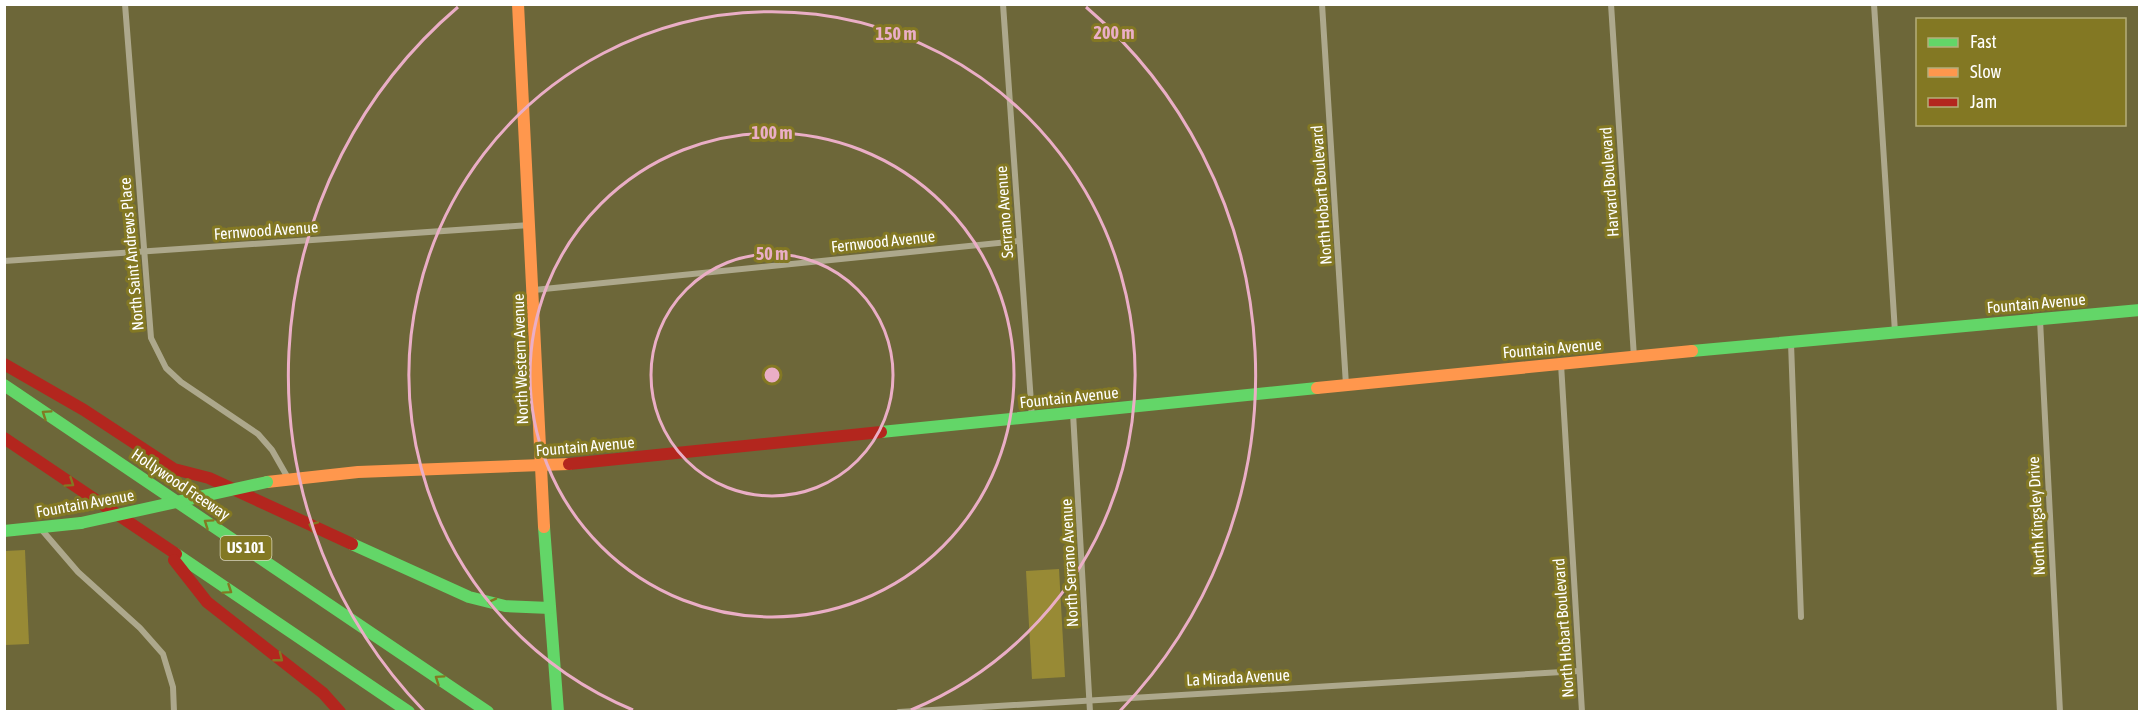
<svg xmlns="http://www.w3.org/2000/svg" width="2144" height="716" font-family="'Asap Condensed',sans-serif">
<rect width="100%" height="100%" fill="#6d6739"/>
<!-- green -->
<g fill="#988a35">
<polygon points="25,550 29,644 5,645 5,551"/>
<polygon points="1059,569 1065,677 1032,679 1026,571"/>
</g>
<g fill="none" stroke-linecap="round" stroke-linejoin="round">
<!-- street -->
<g stroke="#ada88c" stroke-width="6">
<polyline points="125,4 151,338 166,368 181,382 258,434 272,450 288,478"/>
<polyline points="1003,4 1032,417"/>
<polyline points="1322,4 1346,385"/>
<polyline points="1611,4 1634,357"/>
<polyline points="1874,4 1895,332"/>
<polyline points="4,261 530,225"/>
<polyline points="534,290 1019,241"/>
<polyline points="2040,320 2060,712"/>
<polyline points="1791,343 1801,617"/>
<polyline points="1561,364 1582,712"/>
<polyline points="1073,413 1090,712"/>
<polyline points="41,529 78,572 140,628 163,654 173,687 174,712"/>
<polyline points="899,712 1579,671"/>
</g>
<!-- fast -->
<g stroke="#63d668" stroke-width="12">
<polyline points="1692,351 2140,310"/>
<polyline points="4,385 488,712"/>
<polyline points="881,432 1317,388"/>
<polyline points="544,527 558,712"/>
<polyline points="4,531 81,523"/>
<polyline points="352,544 469,597 505,606 550,608"/>
<polyline points="176,554 409,712"/>
</g>
<!-- slow -->
<g stroke="#ff974d" stroke-width="12">
<polyline points="518,4 544,527"/>
<polyline points="1317,388 1692,351"/>
<polyline points="267,482 358,472 569,464"/>
</g>
<!-- jam -->
<g stroke="#b3261e" stroke-width="12">
<polyline points="4,364 84,410 174,469 209,478 352,544"/>
<polyline points="4,438 176,554"/>
<polyline points="569,464 881,432"/>
<polyline points="174,560 207,602 323,693 340,712"/>
</g>
<!-- fast-bridge -->
<polyline stroke="#63d668" stroke-width="12" points="81,523 267,482"/>
</g>
<!-- one-way arrows -->
<defs><path id="oneway-chevron" d="M-2-3.5L2.5 0L-2 3.5" fill="none" stroke-width="1.6" stroke-linecap="round" stroke-linejoin="round" transform="scale(1.5)"/></defs>
<g stroke="#837823">
<use href="#oneway-chevron" transform="translate(46 414) rotate(-146)"/>
<use href="#oneway-chevron" transform="translate(70 483) rotate(34)"/>
<use href="#oneway-chevron" transform="translate(208 523) rotate(-146)"/>
<use href="#oneway-chevron" transform="translate(313 526) rotate(-156)"/>
<use href="#oneway-chevron" transform="translate(228 590) rotate(34)"/>
<use href="#oneway-chevron" transform="translate(492 603) rotate(-167)"/>
<use href="#oneway-chevron" transform="translate(279 658) rotate(38)"/>
<use href="#oneway-chevron" transform="translate(439 679) rotate(-146)"/>
</g>
<!-- distance rings -->
<g fill="none" stroke="#eaaec6" stroke-width="3">
<circle cx="772" cy="375" r="121"/>
<circle cx="772" cy="375" r="242"/>
<path d="M633 710A363 363 0 1 1 911 710"/>
<path d="M424 711A484 484 0 0 1 458 7M1086 7A484 484 0 0 1 1120 711"/>
</g>
<g text-anchor="middle" stroke-width="6" stroke-linejoin="round" paint-order="stroke">
<!-- shield labels -->
<rect fill="#837823" stroke="#dad6bd" stroke-width="1.5" x="220.5" y="536" width="51" height="24" rx="4.5"/>
<g font-size="15" font-weight="bold" fill="#fff">
<text x="246" y="553">US 101</text>
</g>
<!-- street labels -->
<g font-size="16" fill="#fff" stroke="#837823">
<text transform="translate(1609 182) rotate(-94)" y="6">Harvard Boulevard</text>
<text transform="translate(1321 195) rotate(-94)" y="6">North Hobart Boulevard</text>
<text transform="translate(1004 212) rotate(-94)" y="6">Serrano Avenue</text>
<text transform="translate(266 230) rotate(-4)" y="6">Fernwood Avenue</text>
<text transform="translate(883 241) rotate(-6)" y="6">Fernwood Avenue</text>
<text transform="translate(131 254) rotate(-95)" y="6">North Saint Andrews Place</text>
<text transform="translate(2036 303) rotate(-5)" y="6">Fountain Avenue</text>
<text transform="translate(1552 348) rotate(-5)" y="6">Fountain Avenue</text>
<text transform="translate(520 359) rotate(-92)" y="6">North Western Avenue</text>
<text transform="translate(1069 397) rotate(-6)" y="6">Fountain Avenue</text>
<text transform="translate(585 446) rotate(-5)" y="6">Fountain Avenue</text>
<text transform="translate(181 484) rotate(34)" y="6">Hollywood Freeway</text>
<text transform="translate(85 503) rotate(-10)" y="6">Fountain Avenue</text>
<text transform="translate(2036 516) rotate(-93)" y="6">North Kingsley Drive</text>
<text transform="translate(1069 563) rotate(-93)" y="6">North Serrano Avenue</text>
<text transform="translate(1563 628) rotate(-94)" y="6">North Hobart Boulevard</text>
<text transform="translate(1238 677) rotate(-3)" y="6">La Mirada Avenue</text>
</g>
</g>
<circle cx="772" cy="375" r="9" fill="#eaaec6" stroke="#837823" stroke-width="3"/>
<g font-size="18" text-anchor="middle" font-weight="bold" fill="#eaaec6" stroke="#837823" stroke-width="6" stroke-linejoin="round" paint-order="stroke">
<text x="1114" y="39">200 m</text>
<text x="896" y="40">150 m</text>
<text x="772" y="139">100 m</text>
<text x="772" y="260">50 m</text>
</g>
<!-- border -->
<rect width="2144" height="716" fill="none" stroke="#ffffff" stroke-width="12"/>
<!-- legend -->
<rect x="1916" y="18" width="210" height="108" fill="#837823" stroke="#b5ae7b" stroke-width="1.5"/>
<rect x="1928" y="38" width="30" height="9" fill="#63d668" stroke="#b5ae7b" stroke-width="1.5"/>
<text x="1970" y="48" font-size="18" fill="#ffffff">Fast</text>
<rect x="1928" y="68" width="30" height="9" fill="#ff974d" stroke="#b5ae7b" stroke-width="1.5"/>
<text x="1970" y="78" font-size="18" fill="#ffffff">Slow</text>
<rect x="1928" y="98" width="30" height="9" fill="#b3261e" stroke="#b5ae7b" stroke-width="1.5"/>
<text x="1970" y="108" font-size="18" fill="#ffffff">Jam</text>
</svg>
